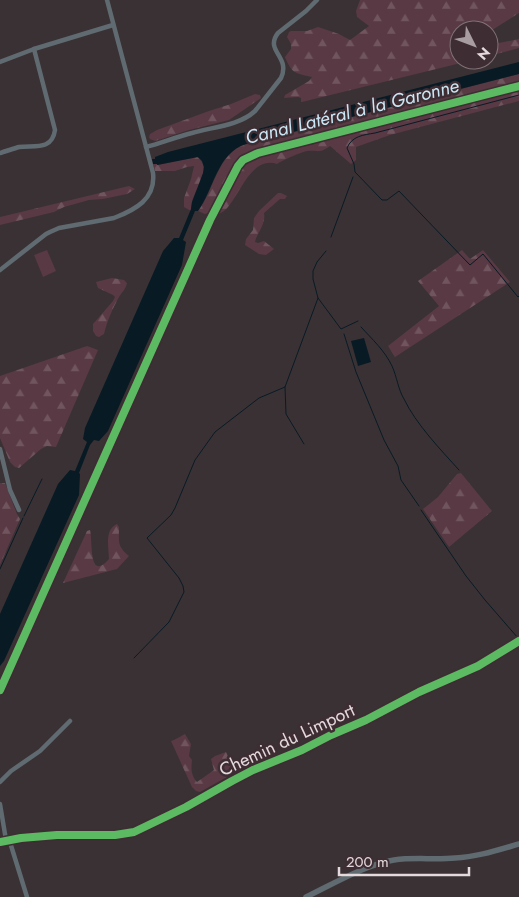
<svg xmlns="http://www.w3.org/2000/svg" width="519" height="897" font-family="Jost,sans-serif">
<defs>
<pattern id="forest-firs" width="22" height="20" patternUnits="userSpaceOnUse" patternTransform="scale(1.25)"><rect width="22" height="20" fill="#583944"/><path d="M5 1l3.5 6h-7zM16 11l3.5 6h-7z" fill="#70555e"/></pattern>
</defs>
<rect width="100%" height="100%" fill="#3a3134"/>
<!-- forest -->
<g fill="url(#forest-firs)">
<path d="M360,0H519V13L489,32V30H459V60H473L302,102H301V98L298,97L284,98L285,95L309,81L312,77C295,73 292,74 285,57L291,49V44L287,37L289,32L291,31H307L318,27L339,34L350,40L369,26L357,17L356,11Z"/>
<polygon points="519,39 519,48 489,56 489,45"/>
<path d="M519,74V101L390,135L356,147V160L351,164L330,146C319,154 318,150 307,151C301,152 283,160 277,164C252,156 241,192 228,207C226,210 222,212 219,214L216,210L205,214L198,211C214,190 216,160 240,146Z"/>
<polygon points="255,94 260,95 261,98 229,120 189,130 155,141 150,139 149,137 150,134 157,130 209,111 231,104"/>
<path d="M197,157C213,168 195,189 192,202C191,205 191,208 191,211L184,207V198L191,179L194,166L187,167L175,171H155L153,164H157L158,165Z"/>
<polygon points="129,186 135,189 127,194 103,199 89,200 64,207 54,212 0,225 0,217"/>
<path d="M278,193H281L287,196L285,199H280L264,213C266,225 257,232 255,242L258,243L264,241L274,249L266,255L259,254L245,245L246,239L253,230L254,218L259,211Z"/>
<polygon points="462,250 470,259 483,250 510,282 395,357 388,346 439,306 418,281"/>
<path d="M112,278L124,280L127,283C126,289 122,292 119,297C113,308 107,321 104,334L99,337L96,336L93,331V324L113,301L115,297L113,295L98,288L96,282Z"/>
<polygon points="87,346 98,350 56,447 47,446 41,449 19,468 15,467 10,462 0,438 0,376"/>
<polygon points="461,473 492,511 449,547 423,509 438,497 457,474"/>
<polygon points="0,483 5,483 17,514 20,519 0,565"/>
<path d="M117,524L119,527C119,542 117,546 129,556L117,569L63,583L87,531L90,530C93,540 88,583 109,559C109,547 104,530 117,524Z"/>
<path d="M185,734L191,744L189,756L192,760C191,769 191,775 197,782L214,770L211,759L215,756L226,752L233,768L232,772L225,778L200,792L196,791L192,787L171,741L174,740Z"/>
</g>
<!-- pitch -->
<polygon fill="#583944" points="47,250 56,271 43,277 34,255"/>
<!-- water -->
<g fill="#081b25">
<path d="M519,62V74L246,144C217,153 214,189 198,211H195L183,240L186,242L182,265L108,431L99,441L94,440L90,445L79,473L80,474L79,495L4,661L0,666V614L58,484L70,470L75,471L87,442L83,439L85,428L163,251L174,238H179L191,209L192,202L203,173L204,167L202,161L198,157L157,165V164H153L152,159H155V157L168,152Z"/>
<polygon points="364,338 371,362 358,366 351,341"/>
</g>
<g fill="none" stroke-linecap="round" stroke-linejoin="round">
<!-- stream -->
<g stroke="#081b25" stroke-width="1">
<path d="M519,95L375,133C363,135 352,136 347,148L354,164L355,172L382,200H387L399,191L470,265L483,254L518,297L519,296"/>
<polyline points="331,237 353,177"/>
<polyline points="318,298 341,329 358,321"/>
<path d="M361,327C372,339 385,351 392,366C397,377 398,389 404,399C416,424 440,449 459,470"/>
<polyline points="344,334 356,372 384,440 398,466 401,480 419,506"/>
<polyline points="285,387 286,414 304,444"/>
<polyline points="421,510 466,576 485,600 518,638"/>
<polyline points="24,516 42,479"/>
<polyline points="0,569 23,518"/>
<polyline points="134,658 169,622 184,592 183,586 179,578 147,538 171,515 175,508 195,460 215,432 259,398 285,387 318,298 313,279 313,271 317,262 326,251"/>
</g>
<!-- minor -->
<g stroke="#5f6b71" stroke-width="4.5">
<polyline points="0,62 34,49 113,25"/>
<path d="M146,147C161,143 176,137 192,133C212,127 239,126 255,111L281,78C291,56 264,51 278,33L306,11L317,0"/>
<path d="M0,153C6,151 13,149 19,147C34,145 52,151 55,130L34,49"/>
<path d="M0,270L46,234L50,232L59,228L114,218C135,210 156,199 153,173L107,0"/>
<polyline points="0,449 10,490 19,510"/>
<polyline points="0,782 11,771 40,751 70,721"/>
<polyline points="0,804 6,840"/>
<polyline points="9,839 27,897"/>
<polyline points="0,842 21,838 57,835 115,835 134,832 186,807 232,781 253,770 302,750 331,735 366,720 419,692 478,666 519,641"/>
</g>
<!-- tertiary -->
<path stroke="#5f6b71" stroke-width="5.5" d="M306,897C331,885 367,864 394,860C414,857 435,860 455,858C477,857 498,850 519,844"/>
<!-- cycleway casing -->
<g stroke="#3e2d33" stroke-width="11">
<g id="cycleway">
<polyline points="0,690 210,220 238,166 243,160 258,153 519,86"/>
<polyline points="0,842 21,838 57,835 115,835 134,832 186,807 232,781 253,770 302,750 331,735 366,720 419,692 478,666 519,641"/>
</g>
</g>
<!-- cycleway -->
<use href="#cycleway" stroke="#5cba63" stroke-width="8"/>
</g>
<g text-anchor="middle" stroke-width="5" stroke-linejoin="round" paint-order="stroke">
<!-- street labels -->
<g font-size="18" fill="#e4d9dc" stroke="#3e2d33">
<text transform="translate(287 740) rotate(-25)" y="6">Chemin du Limport</text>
</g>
<!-- water labels -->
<g font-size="19" font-style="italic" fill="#cae7f6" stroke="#3e2d33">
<text transform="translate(352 111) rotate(-14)" y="7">Canal Latéral à la Garonne</text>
</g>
</g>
<!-- north arrow -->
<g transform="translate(474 45) rotate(132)"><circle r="24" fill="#3e2d33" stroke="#807277"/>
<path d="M0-4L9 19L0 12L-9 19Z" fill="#a89ea1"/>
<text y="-8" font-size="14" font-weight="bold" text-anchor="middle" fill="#e4d9dc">N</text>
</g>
<!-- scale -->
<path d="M339 867v8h130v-8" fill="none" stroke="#e4d9dc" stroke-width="2.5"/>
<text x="346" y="867" font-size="15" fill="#e4d9dc" stroke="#3e2d33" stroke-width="4" paint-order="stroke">200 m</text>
</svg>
